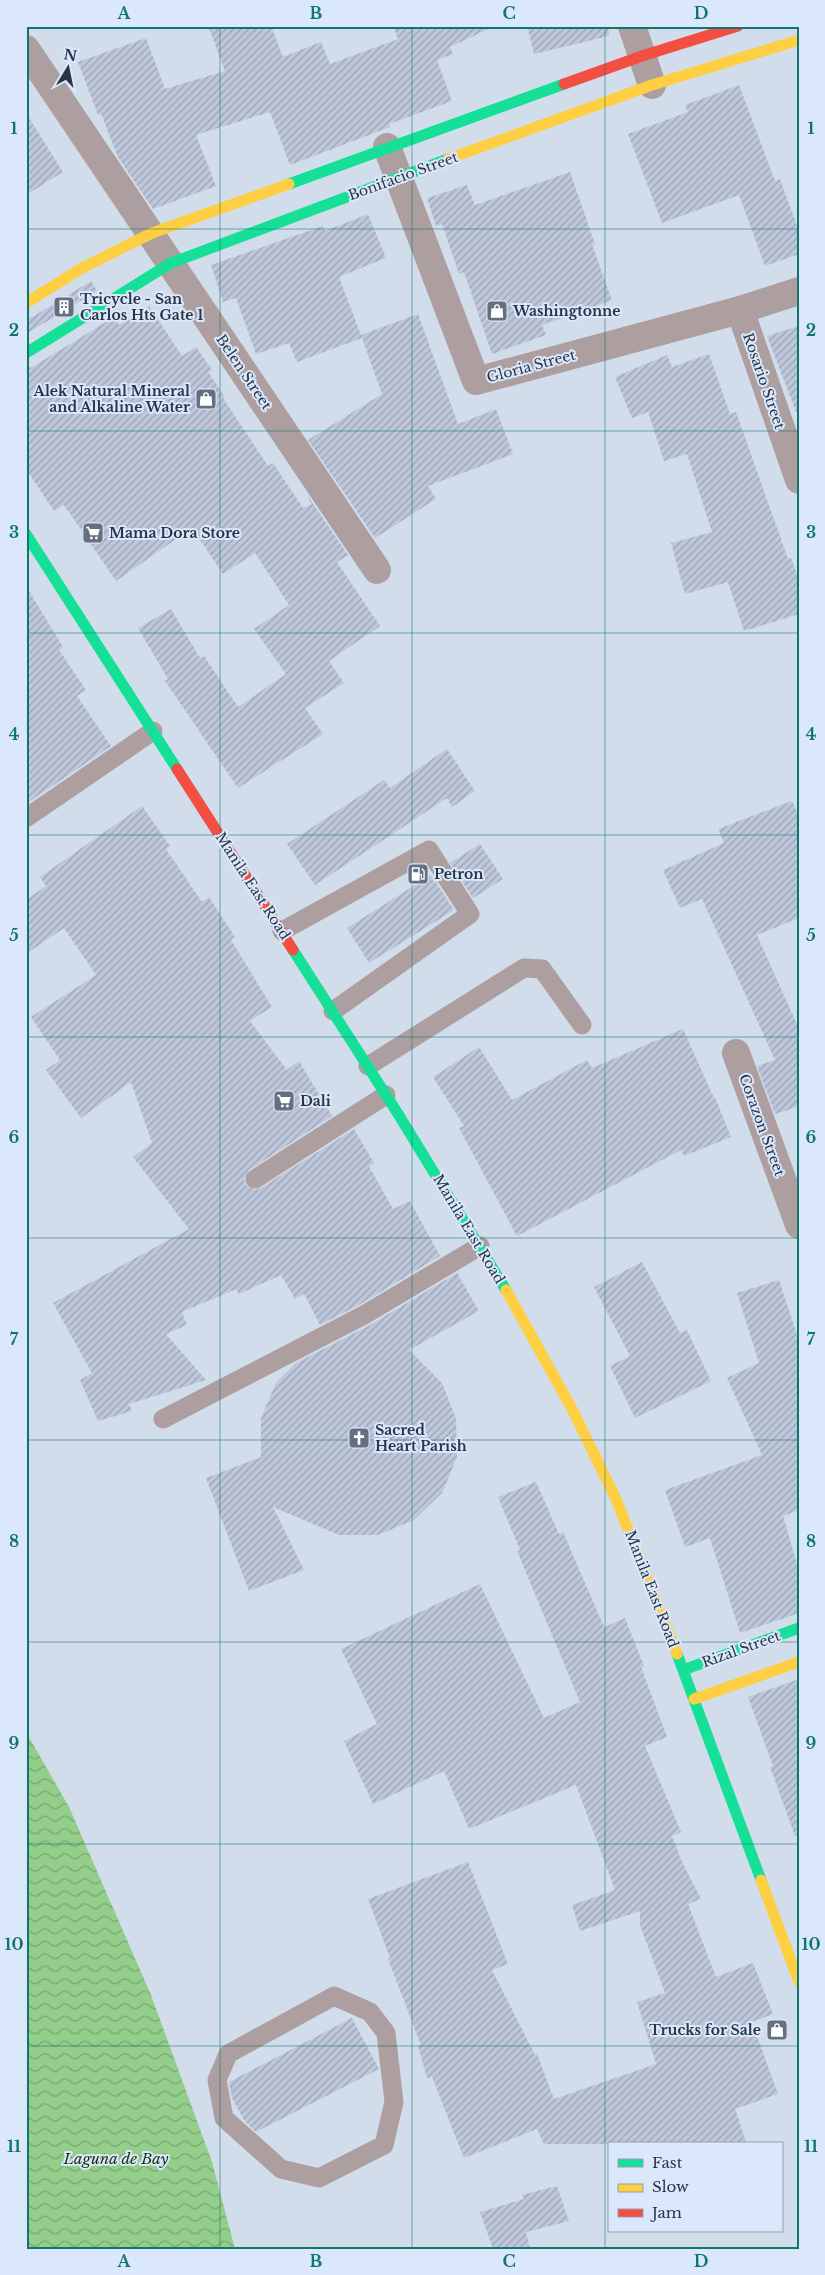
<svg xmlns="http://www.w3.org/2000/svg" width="825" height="2275" font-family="'Libre Baskerville',serif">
<defs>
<pattern id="water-waves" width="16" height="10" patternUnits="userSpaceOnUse" patternTransform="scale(1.25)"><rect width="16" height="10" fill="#93ce8a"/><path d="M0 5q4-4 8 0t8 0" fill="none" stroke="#78a873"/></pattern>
<pattern id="building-hatch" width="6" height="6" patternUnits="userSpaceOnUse" patternTransform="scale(1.25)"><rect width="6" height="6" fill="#bfc7db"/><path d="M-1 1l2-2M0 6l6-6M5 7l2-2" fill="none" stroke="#9ba2b3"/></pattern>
</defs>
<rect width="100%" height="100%" fill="#d2ddec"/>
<!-- water -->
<polygon fill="url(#water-waves)" points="26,1732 69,1807 151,1995 212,2162 235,2249 26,2249"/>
<!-- building -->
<g fill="url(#building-hatch)">
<polygon points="208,26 271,26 283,57 321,42 330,64 398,39 393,26 495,26 450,47 453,54 437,60 452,101 389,124 390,127 290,165 270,112 196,135 216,186 153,209 118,157 101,114 98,115 78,62 146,38 165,89 225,71"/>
<polygon points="527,26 608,26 609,36 534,54"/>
<polygon points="739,85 775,181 780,179 799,231 799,254 765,266 739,195 662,223 628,134 688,112 685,105"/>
<polygon points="26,113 63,172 26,195"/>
<polygon points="570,172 595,244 592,245 612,300 542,325 546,335 492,354 464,272 459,274 442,224 436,226 427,198 467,185 475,205"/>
<polygon points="368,214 386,258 339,277 361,335 418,314 458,424 496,409 513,454 428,486 436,499 375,538 308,440 382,394 362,338 297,362 289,343 256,354 236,298 223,302 211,265 323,226 325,231"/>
<polygon points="91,281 97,291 26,334 26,319 34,316"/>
<polygon points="149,306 182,356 196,347 212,370 208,372 225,397 223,398 268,466 273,463 303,508 311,504 307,495 348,555 337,562 380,626 329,661 344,683 305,708 323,734 238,788 165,681 168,679 138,628 171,609 200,658 204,656 238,707 286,674 254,629 289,605 255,553 223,574 192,528 116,581 64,505 54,511 26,469 26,369 34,366 114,317 119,325"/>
<polygon points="799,326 799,412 796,412 767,336"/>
<polygon points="709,354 730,414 736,412 788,559 791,558 799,580 799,614 744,631 728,582 685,594 671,543 712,532 687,454 664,461 648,412 632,418 615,377 667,355 672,367"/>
<polygon points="26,586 63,647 59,650 86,690 77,696 111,746 26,804"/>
<polygon points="447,749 475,791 452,807 447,798 315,885 287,844 384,780 390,788"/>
<polygon points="792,801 799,817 799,918 757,935 799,1029 799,1112 797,1107 775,1114 757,1066 775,1060 702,899 680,908 663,870 724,843 718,829"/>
<polygon points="142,806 170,846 166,849 202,902 209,897 235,937 231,940 272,1007 250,1021 287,1070 299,1061 332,1116 249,1170 244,1179 246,1185 255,1190 261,1188 354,1129 374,1163 369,1166 393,1209 410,1201 440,1256 359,1305 320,1325 304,1294 295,1299 281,1275 239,1294 236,1289 182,1312 187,1325 166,1334 206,1380 129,1404 132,1411 98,1421 80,1380 92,1373 53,1303 189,1229 133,1157 152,1143 131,1082 81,1118 46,1070 60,1060 31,1017 96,975 64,928 26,954 26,900 46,886 40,877"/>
<polygon points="480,844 503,879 473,898 450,863"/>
<polygon points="431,875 454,910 369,963 347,928"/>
<polygon points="683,1029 714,1098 715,1097 731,1137 684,1156 681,1150 517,1236 459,1128 464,1126 433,1077 479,1047 512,1100 587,1060 592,1068"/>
<polygon points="642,1262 680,1333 687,1330 711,1381 635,1418 610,1366 630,1356 594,1287"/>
<polygon points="457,1273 479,1311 409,1350 442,1383 456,1419 457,1457 442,1493 414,1520 378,1535 339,1535 273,1507 304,1570 249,1591 206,1478 261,1457 261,1418 276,1383 296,1363 370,1325"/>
<polygon points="779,1280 799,1341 799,1510 783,1516 799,1571 799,1613 740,1633 710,1538 685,1547 665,1490 762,1455 727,1378 759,1363 737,1293"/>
<polygon points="536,1482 559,1534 563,1532 604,1627 625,1618 644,1666 641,1667 667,1737 645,1746 681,1832 672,1836 682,1862 701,1899 688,1904 716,1977 753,1963 773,2014 752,2022 778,2094 735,2109 747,2144 544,2144 537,2129 464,2158 432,2077 427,2078 418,2046 421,2045 388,1959 390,1958 368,1899 468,1862 508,1964 492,1970 535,2055 537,2054 554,2099 656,2064 637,2002 665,1993 640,1925 640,1911 580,1931 572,1905 615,1890 576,1785 469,1829 444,1771 373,1804 344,1741 377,1724 341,1649 480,1584 544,1718 580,1702 517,1551 520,1550 498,1497"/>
<polygon points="799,1679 799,1836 795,1836 770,1767 773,1766 748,1697"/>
<polygon points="352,2018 379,2069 256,2132 244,2120 232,2098 229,2082"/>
<polygon points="557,2186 569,2221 526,2232 530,2249 493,2249 480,2212 524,2199 522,2195"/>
</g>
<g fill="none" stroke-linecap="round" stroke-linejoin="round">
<!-- lane -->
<g stroke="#ad9ea0" stroke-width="19">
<polyline points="26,818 153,731"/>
<polyline points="282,931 429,850 470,914 333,1011"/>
<polyline points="368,1066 524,968 542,969 582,1025"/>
<polyline points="255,1179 386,1095"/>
<polyline points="163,1419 364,1315 480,1246"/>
<polygon points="334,1996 370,2012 386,2033 394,2102 384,2145 319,2178 281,2169 224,2118 217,2080 228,2054"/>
</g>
<!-- street -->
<g stroke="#ad9ea0" stroke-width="28">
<polyline points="632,26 652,85"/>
<polyline points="26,49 377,570"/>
<polyline points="387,147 476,381 740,310 799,291"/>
<polyline points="740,310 799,480"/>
<polyline points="736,1053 799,1225"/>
</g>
<!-- fast -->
<g stroke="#16e098" stroke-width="11">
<polyline points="289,184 564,84"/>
<polyline points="26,353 171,263 448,159"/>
<polyline points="26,534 177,769"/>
<polyline points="293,950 395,1109 506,1290"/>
<polyline points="677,1654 761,1880"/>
<polyline points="683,1670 799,1628"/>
</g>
<!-- slow -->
<g stroke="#ffcf43" stroke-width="11">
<polyline points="448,159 652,85 799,40"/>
<polyline points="26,303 82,268 152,233 289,184"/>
<polyline points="506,1290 571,1407 616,1499 677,1654"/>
<polyline points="694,1699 799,1662"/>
<polyline points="761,1880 799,1982"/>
</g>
<!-- jam -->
<g stroke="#f24e42" stroke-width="11">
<polyline points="564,84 642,56 738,26"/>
<polyline points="177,769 293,950"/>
</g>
</g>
<!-- grid -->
<path fill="none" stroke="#0f766e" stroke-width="1" stroke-opacity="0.55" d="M220,26V2249M412,26V2249M605,26V2249M26,229H799M26,431H799M26,633H799M26,835H799M26,1037H799M26,1238H799M26,1440H799M26,1642H799M26,1844H799M26,2046H799"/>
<!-- icons -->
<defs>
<g id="building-square" transform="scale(1.125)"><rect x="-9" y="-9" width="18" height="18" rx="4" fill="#646f81" stroke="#dbe7fa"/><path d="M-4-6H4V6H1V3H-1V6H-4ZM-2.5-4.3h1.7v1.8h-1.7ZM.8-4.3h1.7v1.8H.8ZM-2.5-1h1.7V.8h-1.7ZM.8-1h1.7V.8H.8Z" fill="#fff"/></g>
<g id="shop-square" transform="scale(1.125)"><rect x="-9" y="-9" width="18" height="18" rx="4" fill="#646f81" stroke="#dbe7fa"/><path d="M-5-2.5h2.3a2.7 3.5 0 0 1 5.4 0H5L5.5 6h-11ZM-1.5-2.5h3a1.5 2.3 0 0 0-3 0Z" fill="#fff"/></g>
<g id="supermarket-square" transform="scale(1.125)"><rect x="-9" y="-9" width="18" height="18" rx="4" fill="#646f81" stroke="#dbe7fa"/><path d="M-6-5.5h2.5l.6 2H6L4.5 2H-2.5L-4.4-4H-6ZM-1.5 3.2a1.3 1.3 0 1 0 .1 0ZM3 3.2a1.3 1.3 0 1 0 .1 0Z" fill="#fff"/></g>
<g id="fuel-square" transform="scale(1.125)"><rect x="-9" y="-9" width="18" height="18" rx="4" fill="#646f81" stroke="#dbe7fa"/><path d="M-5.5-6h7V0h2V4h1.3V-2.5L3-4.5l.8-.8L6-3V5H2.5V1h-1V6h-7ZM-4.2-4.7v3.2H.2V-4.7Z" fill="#fff"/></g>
<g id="church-square" transform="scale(1.125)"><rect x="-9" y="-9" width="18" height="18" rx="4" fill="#646f81" stroke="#dbe7fa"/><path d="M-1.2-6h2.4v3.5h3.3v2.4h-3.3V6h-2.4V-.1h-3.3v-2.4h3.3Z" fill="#fff"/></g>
</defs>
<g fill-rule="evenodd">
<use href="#building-square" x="64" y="307"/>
<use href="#shop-square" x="497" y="311"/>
<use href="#shop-square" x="206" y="399"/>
<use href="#supermarket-square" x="93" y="533"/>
<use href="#fuel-square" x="418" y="874"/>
<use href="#supermarket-square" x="284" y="1101"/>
<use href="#church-square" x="359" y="1438"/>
<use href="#shop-square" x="777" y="2030"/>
</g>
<g text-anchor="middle" stroke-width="4" stroke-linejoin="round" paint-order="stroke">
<!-- street labels -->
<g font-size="14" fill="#293447" stroke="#dbe7fa">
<text transform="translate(403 176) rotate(-20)" y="5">Bonifacio Street</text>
<text transform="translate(531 366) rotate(-15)" y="5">Gloria Street</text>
<text transform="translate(244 372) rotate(56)" y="5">Belen Street</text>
<text transform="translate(764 381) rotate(71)" y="5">Rosario Street</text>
<text transform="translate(253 886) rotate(57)" y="5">Manila East Road</text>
<text transform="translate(762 1125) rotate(70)" y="5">Corazon Street</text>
<text transform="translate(469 1229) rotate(59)" y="5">Manila East Road</text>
<text transform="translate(652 1589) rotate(69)" y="5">Manila East Road</text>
<text transform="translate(741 1649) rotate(-20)" y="5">Rizal Street</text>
</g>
<!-- poi labels -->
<g font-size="14" font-weight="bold" fill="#293447" stroke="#dbe7fa" text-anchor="start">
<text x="80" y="304">Tricycle - San<tspan x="80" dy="16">Carlos Hts Gate 1</tspan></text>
<text x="513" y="316">Washingtonne</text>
<text x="190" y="396" text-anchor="end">Alek Natural Mineral<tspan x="190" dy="16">and Alkaline Water</tspan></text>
<text x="109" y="538">Mama Dora Store</text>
<text x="434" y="879">Petron</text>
<text x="300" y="1106">Dali</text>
<text x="375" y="1435">Sacred<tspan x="375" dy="16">Heart Parish</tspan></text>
<text x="761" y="2035" text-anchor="end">Trucks for Sale</text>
</g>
<!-- water labels -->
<g font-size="15" font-style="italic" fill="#133208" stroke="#dbe7fa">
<text x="116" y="2164">Laguna de Bay</text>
</g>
</g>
<!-- border -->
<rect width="825" height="2275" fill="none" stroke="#dbe7fa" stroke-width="55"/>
<!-- legend -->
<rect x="608" y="2142" width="175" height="90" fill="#dbe7fa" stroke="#949fb2"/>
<rect x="618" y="2159" width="25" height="8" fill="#16e098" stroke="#949fb2"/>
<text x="652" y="2168" font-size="15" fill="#293447">Fast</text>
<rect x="618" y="2184" width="25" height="8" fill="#ffcf43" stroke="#949fb2"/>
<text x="652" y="2192" font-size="15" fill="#293447">Slow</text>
<rect x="618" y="2209" width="25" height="8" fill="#f24e42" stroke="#949fb2"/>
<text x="652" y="2218" font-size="15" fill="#293447">Jam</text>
<!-- north arrow -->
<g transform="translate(68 68) rotate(10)" stroke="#dbe7fa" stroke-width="4" paint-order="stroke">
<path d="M0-4L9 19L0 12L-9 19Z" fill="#293447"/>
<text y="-8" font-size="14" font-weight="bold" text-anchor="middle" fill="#293447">N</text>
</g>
<rect x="28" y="28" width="770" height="2220" fill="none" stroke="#0f766e" stroke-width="2"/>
<g font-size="16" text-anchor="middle" font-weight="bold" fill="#0f766e">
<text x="124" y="19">A</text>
<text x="316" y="19">B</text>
<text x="509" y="19">C</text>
<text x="701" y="19">D</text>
<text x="14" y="134">1</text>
<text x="811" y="134">1</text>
<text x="14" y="336">2</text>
<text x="811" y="336">2</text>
<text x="14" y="538">3</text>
<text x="811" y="538">3</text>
<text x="14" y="740">4</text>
<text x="811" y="740">4</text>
<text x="14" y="941">5</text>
<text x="811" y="941">5</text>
<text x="14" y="1143">6</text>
<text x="811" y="1143">6</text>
<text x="14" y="1345">7</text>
<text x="811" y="1345">7</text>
<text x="14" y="1547">8</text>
<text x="811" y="1547">8</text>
<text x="14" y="1749">9</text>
<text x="811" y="1749">9</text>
<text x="14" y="1950">10</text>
<text x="811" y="1950">10</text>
<text x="14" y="2152">11</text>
<text x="811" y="2152">11</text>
<text x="124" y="2267">A</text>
<text x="316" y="2267">B</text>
<text x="509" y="2267">C</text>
<text x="701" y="2267">D</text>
</g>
</svg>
